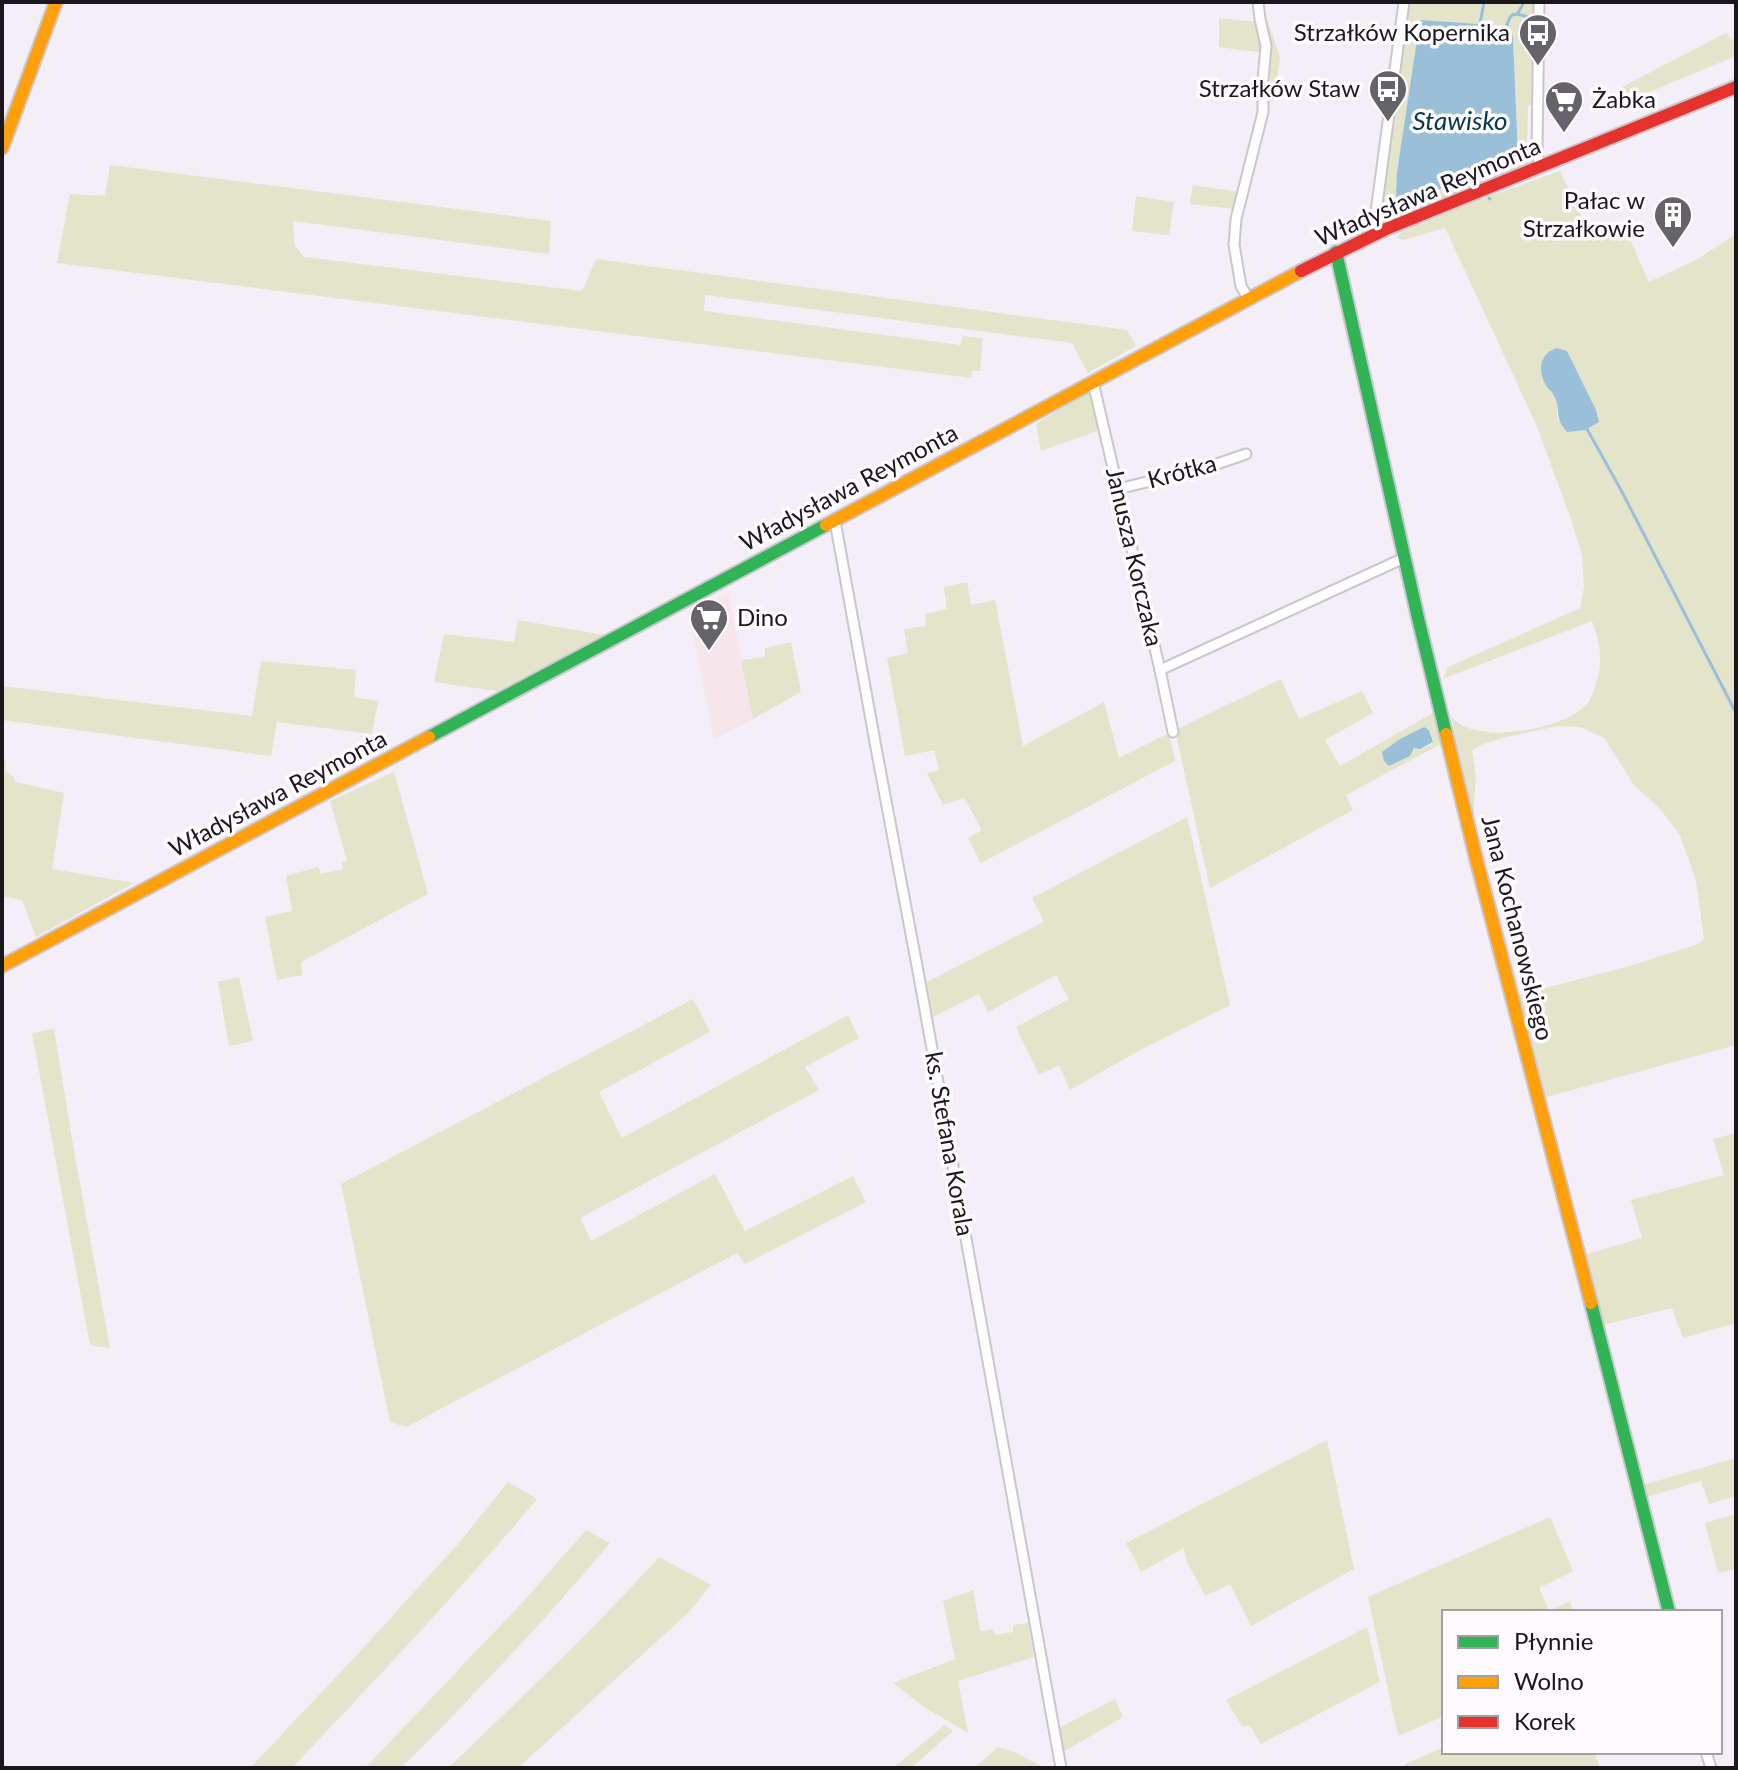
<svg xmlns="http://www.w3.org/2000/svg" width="1738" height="1770" font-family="Lato,sans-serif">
<rect width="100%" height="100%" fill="#f3eef8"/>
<!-- commercial -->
<polygon fill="#f6e5ea" points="728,593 753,719 714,739 689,613"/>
<!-- green -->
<g fill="#e4e4ca" fill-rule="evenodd">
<path d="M1407,2H1534L1533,105L1528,106L1527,151H1530V161L1526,165L1408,213L1405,216L1387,221L1380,214ZM1421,20L1480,24L1511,32L1513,37L1518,156C1507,166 1463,183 1447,186C1431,190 1412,190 1396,192L1397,172Z"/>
<polygon points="1263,8 1280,57 1276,87 1270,86 1269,58"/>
<polygon points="1219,18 1258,22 1263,53 1219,47"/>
<polygon points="1726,33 1736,44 1736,56 1625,102 1618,89"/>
<polygon points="110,165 551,221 549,254 293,221 295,246 304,257 582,291 596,259 1127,330 1136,346 1088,373 1072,343 705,295 704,311 960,345 963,336 983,338 980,371 972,371 971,378 57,263 70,194 105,196"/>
<path d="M1560,171L1586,226L1625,228L1649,282L1696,260L1736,234V1045L1543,1098L1518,995L1630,966L1698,944L1704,939L1696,881L1680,835L1661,810L1634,785L1604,738L1580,727L1558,726L1507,737L1483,744L1472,750L1476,777L1474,801V823L1454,737L1452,717C1474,746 1566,730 1588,703C1591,698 1593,692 1595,686C1604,663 1600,643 1592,621L1443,679L1448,667L1580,608L1584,587L1582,555L1571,519L1536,424L1445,228L1403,240L1397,238L1401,232L1476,201ZM1567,351L1596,410L1599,422L1557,420C1557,413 1558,406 1555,400C1550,384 1543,383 1541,363Z"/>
<polygon points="1193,185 1239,192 1234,209 1190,204"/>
<polygon points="1136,196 1174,202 1169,235 1132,231"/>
<polygon points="1088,393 1094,398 1100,430 1041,451 1036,424"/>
<polygon points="967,582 971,605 995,600 1023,746 1104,702 1119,758 1169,733 1175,761 981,863 968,838 982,830 964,798 943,805 927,773 939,770 934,750 905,756 887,658 908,653 904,629 926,626 925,614 947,609 944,587"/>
<polygon points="518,620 604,635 497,691 434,682 444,634 514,642"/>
<polygon points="791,642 801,692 753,719 741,660 765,657 765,648"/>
<polygon points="261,661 356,670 354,697 378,701 372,734 277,722 271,756 2,720 2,686 252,716"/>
<path d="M1281,679L1299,719L1362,691L1373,713L1325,740L1340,766L1433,713L1441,744L1346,795L1353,810L1210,888L1175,730ZM1429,730L1433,740L1431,745L1420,749L1415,748L1413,751L1384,761L1383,752L1400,739Z"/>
<polygon points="2,755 6,761 5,771 14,777 16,782 64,793 52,869 134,883 36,937 22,900 2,896"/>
<polygon points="394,772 428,894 301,962 302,975 277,980 265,917 292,911 286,876 318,867 321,874 343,869 342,863 347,861 330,801"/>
<polygon points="1187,817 1230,1005 1142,1049 1070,1090 1059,1065 1039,1075 1016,1027 1069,999 1056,975 988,1012 979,994 933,1017 927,982 1044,922 1032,898"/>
<polygon points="239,977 253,1041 229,1046 218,982"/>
<polygon points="693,999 710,1032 599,1092 622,1138 848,1015 859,1038 805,1067 819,1090 580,1218 591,1241 715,1174 745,1231 853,1176 866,1202 745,1264 737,1253 406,1427 390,1422 341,1184"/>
<polygon points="54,1029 74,1151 110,1348 90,1345 32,1033"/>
<polygon points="1736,1133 1736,1323 1683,1338 1672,1308 1603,1325 1584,1255 1642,1238 1631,1200 1724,1175 1713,1139"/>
<polygon points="1327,1440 1354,1569 1251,1626 1230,1584 1205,1596 1186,1560 1184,1548 1141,1572 1126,1543"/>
<polygon points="1736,1458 1736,1496 1709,1504 1701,1481 1646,1497 1643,1485"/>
<path d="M508,1482L537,1499C459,1592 375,1680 292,1768H250L354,1658L457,1545Z"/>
<polygon points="1736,1514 1736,1569 1718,1573 1705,1523"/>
<polygon points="1550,1517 1573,1571 1539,1588 1549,1611 1570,1601 1574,1612 1444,1612 1444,1716 1398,1736 1368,1597"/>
<path d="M586,1530L610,1543C544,1622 473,1696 401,1768H365L522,1603Z"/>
<path d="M659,1557L711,1585L689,1612L518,1768H448C519,1700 592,1631 659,1557Z"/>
<polygon points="973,1590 980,1631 993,1629 995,1635 1013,1632 1013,1625 1028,1623 1034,1657 958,1681 968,1733 924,1707 893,1683 955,1659 943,1601"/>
<polygon points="1367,1627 1380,1682 1261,1744 1250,1726 1242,1726 1226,1700"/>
<polygon points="1115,1699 1123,1717 1063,1752 1059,1728"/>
<polygon points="945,1725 953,1731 911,1768 893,1768"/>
<polygon points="998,1747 1014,1752 1045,1768 974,1768"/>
<polygon points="1444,1747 1444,1752 1566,1752 1567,1754 1572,1752 1594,1752 1600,1768 1406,1768 1405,1764"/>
</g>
<!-- water -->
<g fill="#99c0d8">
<path d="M1420,20L1480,24L1511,32L1513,37L1518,156C1507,168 1417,198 1397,202L1396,192L1397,172Z"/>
<path d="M1557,348L1567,351L1596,410L1599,422L1585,430L1567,432C1553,415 1562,413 1554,396C1550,387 1551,394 1546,385C1537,370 1540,353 1557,348Z"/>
<polygon points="1424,727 1429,730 1433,742 1420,749 1414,748 1410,756 1389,766 1384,761 1382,752 1400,739"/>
</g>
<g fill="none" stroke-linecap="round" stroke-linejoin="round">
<!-- stream -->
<g stroke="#99c0d8" stroke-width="3">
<polyline points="1518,13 1524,2"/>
<polyline points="1480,24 1484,2"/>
<path d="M1506,30C1509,14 1512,11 1527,17"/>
<polyline points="1489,198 1490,199"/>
<polyline points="1587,429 1621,490 1736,713"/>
</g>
<!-- street casing -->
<g stroke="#cac6ce" stroke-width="13">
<g id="street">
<polyline points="1539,2 1537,152 1540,168"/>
<polyline points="1375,234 1376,212 1404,2"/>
<polyline points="1248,298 1241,286 1234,245 1236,219 1263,112 1263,80 1266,46 1260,19 1258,2"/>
<polyline points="1093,382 1160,670 1173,732"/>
<polyline points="1118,489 1208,467 1246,454"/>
<polyline points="835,521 877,753 920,982 1061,1768"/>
<polyline points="1160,670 1404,558"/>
<polyline points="1706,1752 1711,1768"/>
</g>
</g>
<!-- fast casing -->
<g stroke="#cac6ce" stroke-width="16">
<g id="fast">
<polyline points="1336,252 1418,618 1446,734"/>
<polyline points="429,737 826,525"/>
<polyline points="1591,1303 1669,1612"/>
</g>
</g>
<!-- slow casing -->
<g stroke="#cac6ce" stroke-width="16">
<g id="slow">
<polyline points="2,148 56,2"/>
<polyline points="826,525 1301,271"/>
<polyline points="1446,734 1477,862 1591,1303"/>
<polyline points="2,966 429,737"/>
</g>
</g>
<!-- jam casing -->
<g stroke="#cac6ce" stroke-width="16">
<polyline id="jam" points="1301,271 1386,229 1736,87"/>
</g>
<!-- street -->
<use href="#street" stroke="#fdfcfe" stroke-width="9"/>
<!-- fast -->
<use href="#fast" stroke="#30b455" stroke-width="12"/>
<!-- slow -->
<use href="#slow" stroke="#ff9f0a" stroke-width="12"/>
<!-- jam -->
<use href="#jam" stroke="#e5322d" stroke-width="12"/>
</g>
<!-- icons -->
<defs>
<g id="bus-pin" transform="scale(2)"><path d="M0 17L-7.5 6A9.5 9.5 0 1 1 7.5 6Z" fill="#66626a" stroke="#fdfbfe"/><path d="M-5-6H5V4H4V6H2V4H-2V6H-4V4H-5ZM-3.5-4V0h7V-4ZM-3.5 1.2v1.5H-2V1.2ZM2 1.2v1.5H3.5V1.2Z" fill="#fff"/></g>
<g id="supermarket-pin" transform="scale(2)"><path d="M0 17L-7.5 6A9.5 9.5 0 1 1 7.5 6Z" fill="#66626a" stroke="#fdfbfe"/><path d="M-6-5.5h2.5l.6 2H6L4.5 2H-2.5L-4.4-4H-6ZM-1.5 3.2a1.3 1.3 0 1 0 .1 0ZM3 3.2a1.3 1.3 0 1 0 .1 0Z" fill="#fff"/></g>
<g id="building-pin" transform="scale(2)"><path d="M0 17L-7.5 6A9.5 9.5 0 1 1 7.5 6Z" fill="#66626a" stroke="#fdfbfe"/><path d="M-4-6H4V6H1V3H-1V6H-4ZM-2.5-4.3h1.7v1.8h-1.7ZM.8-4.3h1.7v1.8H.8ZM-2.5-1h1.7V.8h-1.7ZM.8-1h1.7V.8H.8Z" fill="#fff"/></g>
</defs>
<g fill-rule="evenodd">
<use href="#bus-pin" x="1538" y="33"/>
<use href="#bus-pin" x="1388" y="89"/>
<use href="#supermarket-pin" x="1564" y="100"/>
<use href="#building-pin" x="1673" y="215"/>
<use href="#supermarket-pin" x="709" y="618"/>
</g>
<g text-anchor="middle" stroke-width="7" stroke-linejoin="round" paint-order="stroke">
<!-- poi labels -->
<g font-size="24" fill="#1a171d" stroke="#fdfbfe" text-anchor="end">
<text x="1510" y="41">Strzałków Kopernika</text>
<text x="1360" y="97">Strzałków Staw</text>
<text x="1592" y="108" text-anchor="start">Żabka</text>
<text x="1645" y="209">Pałac w<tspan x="1645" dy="28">Strzałkowie</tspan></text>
<text x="737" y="626" text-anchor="start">Dino</text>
</g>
<!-- street labels -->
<g font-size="24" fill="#1a171d" stroke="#fdfbfe">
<text transform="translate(1428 192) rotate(-23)" y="8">Władysława Reymonta</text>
<text transform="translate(1182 472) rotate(-15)" y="8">Krótka</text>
<text transform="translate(849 488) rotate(-28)" y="8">Władysława Reymonta</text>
<text transform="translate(1134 557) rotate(77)" y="8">Janusza Korczaka</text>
<text transform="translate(278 794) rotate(-28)" y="8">Władysława Reymonta</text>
<text transform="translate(1517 928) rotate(76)" y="8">Jana Kochanowskiego</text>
<text transform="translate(949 1144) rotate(80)" y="8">ks. Stefana Korala</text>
</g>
<!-- water labels -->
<g font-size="26" font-style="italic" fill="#03384d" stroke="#fdfbfe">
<text x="1460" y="130">Stawisko</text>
</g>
</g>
<!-- border -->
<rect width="1738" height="1770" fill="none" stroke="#1a171d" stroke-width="8"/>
<!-- legend -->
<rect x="1442" y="1610" width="280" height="144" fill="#fdfbfe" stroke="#a2a0a4" stroke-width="2"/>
<rect x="1458" y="1636" width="40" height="12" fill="#30b455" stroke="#a2a0a4" stroke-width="2"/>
<text x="1514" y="1650" font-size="24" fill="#1a171d">Płynnie</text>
<rect x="1458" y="1676" width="40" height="12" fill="#ff9f0a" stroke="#a2a0a4" stroke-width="2"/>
<text x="1514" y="1690" font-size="24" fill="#1a171d">Wolno</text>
<rect x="1458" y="1716" width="40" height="12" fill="#e5322d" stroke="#a2a0a4" stroke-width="2"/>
<text x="1514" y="1730" font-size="24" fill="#1a171d">Korek</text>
</svg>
